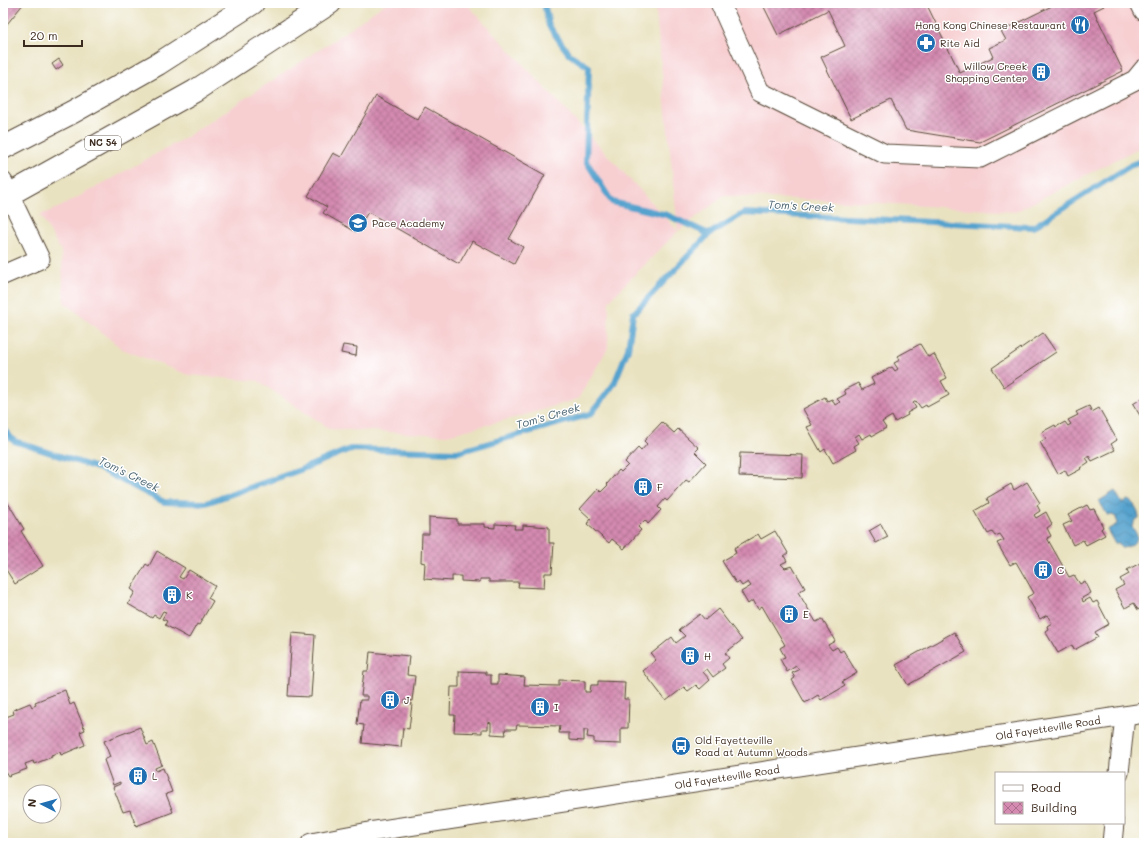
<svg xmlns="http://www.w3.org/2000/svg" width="1147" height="846" font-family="Mali,sans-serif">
<defs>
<pattern id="water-waves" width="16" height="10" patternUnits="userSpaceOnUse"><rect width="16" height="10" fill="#54a2ce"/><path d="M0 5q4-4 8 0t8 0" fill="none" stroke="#4784a7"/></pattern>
<pattern id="building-cross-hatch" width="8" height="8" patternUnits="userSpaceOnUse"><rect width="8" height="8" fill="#d48ab1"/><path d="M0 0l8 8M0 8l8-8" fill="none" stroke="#ad718f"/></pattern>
</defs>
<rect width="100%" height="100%" fill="#fff"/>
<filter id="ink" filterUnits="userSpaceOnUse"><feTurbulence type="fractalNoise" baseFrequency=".025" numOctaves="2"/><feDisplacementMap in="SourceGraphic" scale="8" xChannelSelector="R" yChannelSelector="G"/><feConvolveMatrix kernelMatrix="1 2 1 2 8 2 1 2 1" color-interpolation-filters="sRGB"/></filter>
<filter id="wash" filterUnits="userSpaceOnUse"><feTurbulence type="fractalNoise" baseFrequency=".012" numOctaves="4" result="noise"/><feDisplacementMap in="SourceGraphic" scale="16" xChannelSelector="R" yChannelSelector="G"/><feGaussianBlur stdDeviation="0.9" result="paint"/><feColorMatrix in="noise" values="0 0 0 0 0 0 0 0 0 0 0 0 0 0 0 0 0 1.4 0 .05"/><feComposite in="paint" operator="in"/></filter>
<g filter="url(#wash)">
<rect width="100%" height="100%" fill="#e9e2c0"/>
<!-- built -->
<polygon fill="#f7cfd1" points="386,3 466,3 678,231 655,3 1144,3 1144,145 1015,212 864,202 724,196 678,231 609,301 608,348 578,399 521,416 447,435 330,429 258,381 188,375 122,349 64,302 61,251 40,215 60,207 183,139 328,44"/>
<!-- water -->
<path fill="url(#water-waves)" stroke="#486676" d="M1115,491L1122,503L1128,500C1135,504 1138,509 1139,518L1135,520L1132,526L1138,537C1134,544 1129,548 1121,548L1118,542L1115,544L1107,530L1117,524L1116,517L1112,515L1108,516L1099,501Z"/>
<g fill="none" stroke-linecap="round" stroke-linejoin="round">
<!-- stream -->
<g stroke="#54a2ce" stroke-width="6">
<polyline points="544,3 549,26 569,54 589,67 586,161 612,202 667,215 709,234"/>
<polyline points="3,429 14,441 100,469 164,502 206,503 300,470 350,449 458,452 591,414 614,384 628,349 633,314 709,234 744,213 1033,227 1133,164 1144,160"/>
</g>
</g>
<g id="blocks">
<!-- building -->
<g fill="url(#building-cross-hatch)">
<polygon points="3,3 24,3 3,29"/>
<polygon points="762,3 926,3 960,73 993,57 989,48 1006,40 1001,31 1058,3 1102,3 1104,6 1094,11 1123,71 980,142 906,130 891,100 851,119 821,57 845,46 828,10 778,35"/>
<polygon points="59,59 63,65 56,70 52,64"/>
<polygon points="376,96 418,120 425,107 545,175 509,239 523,247 514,264 472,241 459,264 368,212 356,232 323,213 327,207 308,196 333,153 341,157"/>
<polygon points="1043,333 1056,352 1004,387 992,368"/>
<polygon points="920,344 928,357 934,354 947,378 941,381 949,395 927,407 926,405 921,408 916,401 913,403 916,408 907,413 908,415 895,422 892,416 882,422 886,428 872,436 871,434 862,439 859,434 855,437 859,443 854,446 856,450 833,463 825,449 821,452 807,427 812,425 803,409 825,397 827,401 832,399 835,405 840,402 837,399 846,394 844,390 858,383 862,390 874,384 871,378 892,367 895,371 898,369 894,363 900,360 898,356"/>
<polygon points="343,345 357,347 356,356 341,353"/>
<polygon points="1144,397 1144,422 1133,404"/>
<polygon points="1089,406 1092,412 1099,408 1117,440 1111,444 1115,450 1092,461 1089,456 1086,458 1089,462 1080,468 1081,469 1068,476 1065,470 1058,474 1040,442 1046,439 1042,432 1055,425 1056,427 1065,422 1068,426 1071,424 1068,420 1078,415 1076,412"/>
<polygon points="662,422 674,433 678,429 699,448 695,452 706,463 689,482 686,480 667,501 665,499 658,507 661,510 648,524 645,520 638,527 641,530 624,549 612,539 609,543 587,524 591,519 580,509 598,489 601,492 608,485 607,484 619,470 621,472 628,465 625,462 638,448 641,451 647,444 644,441"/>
<polygon points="740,453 803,455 802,478 739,476"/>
<polygon points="1027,482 1040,503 1037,505 1040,511 1034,515 1036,518 1046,512 1052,524 1047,528 1051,536 1047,538 1069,577 1074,575 1080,584 1085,581 1091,593 1082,598 1083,602 1090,598 1093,603 1097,601 1109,624 1095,632 1098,637 1074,650 1072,645 1058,653 1045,631 1048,629 1047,626 1052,623 1047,615 1040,619 1027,597 1034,593 1016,562 1010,565 997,543 1004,540 1000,534 995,536 992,532 988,534 975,511 989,503 987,498 1011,484 1014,490"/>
<polygon points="8,503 24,529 21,531 43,566 15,584 3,565 3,506"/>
<polygon points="1087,505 1090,510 1094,509 1103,527 1101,529 1105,535 1086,545 1083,540 1073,545 1063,525 1072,521 1068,515"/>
<polygon points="429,517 457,519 457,524 485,524 485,527 495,528 495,524 515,525 514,529 523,529 523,525 549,527 549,543 554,543 552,573 545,573 544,588 518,587 519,582 489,582 489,579 480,579 480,582 461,581 461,576 452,576 452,581 424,579 425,563 421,562 422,534 429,534"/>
<polygon points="881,524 888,537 876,543 869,531"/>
<polygon points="775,531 788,553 784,556 787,561 781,564 785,568 792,566 805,588 798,592 816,622 822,619 835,641 828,645 832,650 837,647 840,652 843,650 857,673 842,682 845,686 821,700 818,695 805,703 792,680 795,678 792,673 799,670 796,666 787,672 780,659 785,657 780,648 785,645 762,606 758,609 753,600 748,604 741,592 751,586 748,582 742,586 739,582 736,583 722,561 736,553 734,548 758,534 761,539"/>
<polygon points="157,551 185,568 179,577 183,579 189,570 215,586 208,598 213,601 199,625 197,624 189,638 165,625 167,621 162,619 166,612 163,611 159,618 154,615 152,618 128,604 135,592 131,589 146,564 149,566"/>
<polygon points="1144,561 1144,606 1138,610 1134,603 1125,608 1115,590 1124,585 1120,579 1129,574 1127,570"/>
<polygon points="718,609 742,640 725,653 729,658 722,664 725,668 713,677 707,669 703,672 710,680 700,689 696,685 688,691 684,687 666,701 643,671 656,660 651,654 672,637 676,643 685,636 679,630 700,614 705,620"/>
<polygon points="954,632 966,652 908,685 896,665"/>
<polygon points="292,633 315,635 311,697 288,696"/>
<polygon points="370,652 409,656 407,675 415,676 412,701 405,700 405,703 412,704 409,729 403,728 401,747 362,743 364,725 357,724 360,700 367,700 367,696 361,696 364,671 368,671"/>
<polygon points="459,671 486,672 486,675 491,675 491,684 498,684 498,675 525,677 524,685 559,686 559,680 585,681 585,692 590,692 591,685 598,685 598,681 625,682 624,699 629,699 628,728 621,728 621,744 594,743 594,738 587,737 588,730 584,730 584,741 569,740 569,733 559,733 560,726 517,725 516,729 505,729 506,735 491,734 491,723 488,722 488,729 482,729 482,733 454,732 455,715 450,715 451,687 459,687"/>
<polygon points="65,690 70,705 74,703 85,730 80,732 85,745 61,755 60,752 51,755 52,757 34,764 33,761 25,764 27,769 8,776 5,771 3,772 3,713 4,713 6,717 14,714 13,710 30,703 32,707 36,705 35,702"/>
<polygon points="140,727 147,745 153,742 162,765 155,768 156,771 163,768 172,792 166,794 173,812 136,826 130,810 123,812 113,787 120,784 120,782 113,785 104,760 110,757 104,741"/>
</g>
</g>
</g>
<g filter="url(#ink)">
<use href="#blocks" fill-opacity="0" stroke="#554636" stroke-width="1"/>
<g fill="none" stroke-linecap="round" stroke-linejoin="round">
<!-- minor casing -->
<g stroke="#554636" stroke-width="21">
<g id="minor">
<polyline points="720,3 760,92 885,154 980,158 1135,80 1144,69"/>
<polyline points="1140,3 1144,11"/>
<polyline points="3,182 40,259 3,275"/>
<polyline points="1119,773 1125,716"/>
<polyline points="311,843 369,832 1144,713"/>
<polyline points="1112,843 1114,823"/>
</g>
</g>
<!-- highway casing -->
<g stroke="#554636" stroke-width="24">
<g id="highway">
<polyline points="3,148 73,112 158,64 253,3"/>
<polyline points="3,198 195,91 330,3"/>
</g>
</g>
<!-- minor -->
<use href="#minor" stroke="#fff" stroke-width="19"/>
<!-- highway -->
<use href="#highway" stroke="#fff" stroke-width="22"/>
</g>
</g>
<!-- icons -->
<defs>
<g id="restaurant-disc" transform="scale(1)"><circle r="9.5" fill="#1f6fb2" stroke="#fff"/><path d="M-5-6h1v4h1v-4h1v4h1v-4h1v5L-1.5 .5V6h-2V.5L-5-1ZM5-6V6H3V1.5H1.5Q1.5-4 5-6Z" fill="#fff"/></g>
<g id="pharmacy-disc" transform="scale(1)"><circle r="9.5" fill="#1f6fb2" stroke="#fff"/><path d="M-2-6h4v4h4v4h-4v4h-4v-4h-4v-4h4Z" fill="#fff"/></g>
<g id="building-disc" transform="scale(1)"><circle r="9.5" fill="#1f6fb2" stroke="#fff"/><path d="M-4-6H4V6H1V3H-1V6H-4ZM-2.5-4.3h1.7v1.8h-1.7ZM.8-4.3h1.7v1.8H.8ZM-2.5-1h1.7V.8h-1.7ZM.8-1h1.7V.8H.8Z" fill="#fff"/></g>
<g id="school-disc" transform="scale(1)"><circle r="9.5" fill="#1f6fb2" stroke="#fff"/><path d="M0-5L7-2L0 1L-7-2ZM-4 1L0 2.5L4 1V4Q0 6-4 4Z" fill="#fff"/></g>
<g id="bus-disc" transform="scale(1)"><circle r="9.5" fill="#1f6fb2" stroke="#fff"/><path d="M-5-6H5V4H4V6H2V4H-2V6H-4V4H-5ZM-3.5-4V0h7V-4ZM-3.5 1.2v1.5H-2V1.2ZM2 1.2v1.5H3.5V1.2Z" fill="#fff"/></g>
</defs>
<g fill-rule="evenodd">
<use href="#restaurant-disc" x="1080" y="25"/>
<use href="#pharmacy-disc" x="926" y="43"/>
<use href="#building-disc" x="1041" y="72"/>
<use href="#school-disc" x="358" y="223"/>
<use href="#building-disc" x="643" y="487"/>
<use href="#building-disc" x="1043" y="570"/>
<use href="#building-disc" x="172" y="595"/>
<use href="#building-disc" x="789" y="614"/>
<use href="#building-disc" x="690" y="656"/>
<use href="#building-disc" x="390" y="700"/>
<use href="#building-disc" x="540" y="707"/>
<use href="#bus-disc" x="681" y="746"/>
<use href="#building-disc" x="138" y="776"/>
</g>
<g text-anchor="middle" stroke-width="3" stroke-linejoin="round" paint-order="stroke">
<!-- shield labels -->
<rect fill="#fff" stroke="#766a62" stroke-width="1" x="85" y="136" width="36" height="14" rx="3"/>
<g font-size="9" font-weight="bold" fill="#3b2a1e">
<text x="103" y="146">NC 54</text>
</g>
<!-- poi labels -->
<g font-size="10" fill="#3b2a1e" stroke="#fff" text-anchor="start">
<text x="1066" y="29" text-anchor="end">Hong Kong Chinese Restaurant</text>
<text x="940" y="47">Rite Aid</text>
<text x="1027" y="70" text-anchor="end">Willow Creek<tspan x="1027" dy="12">Shopping Center</tspan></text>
<text x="372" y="227">Pace Academy</text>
<text x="657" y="491">F</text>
<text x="1057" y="574">C</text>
<text x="186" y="599">K</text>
<text x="803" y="618">E</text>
<text x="704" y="660">H</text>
<text x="404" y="704">J</text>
<text x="554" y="711">I</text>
<text x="695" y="744">Old Fayetteville<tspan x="695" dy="12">Road at Autumn Woods</tspan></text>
<text x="152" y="780">L</text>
</g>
<!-- street labels -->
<g font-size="10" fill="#3b2a1e" stroke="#fff">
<text transform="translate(1048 728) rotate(-9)" y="4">Old Fayetteville Road</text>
<text transform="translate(727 777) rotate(-9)" y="4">Old Fayetteville Road</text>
</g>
<!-- water labels -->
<g font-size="11" font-style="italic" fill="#46606d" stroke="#fff">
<text transform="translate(801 206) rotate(3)" y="4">Tom's Creek</text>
<text transform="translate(548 416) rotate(-16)" y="4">Tom's Creek</text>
<text transform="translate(129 474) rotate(26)" y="4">Tom's Creek</text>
</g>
</g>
<!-- margin -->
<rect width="1147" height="846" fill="none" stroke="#fff" stroke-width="16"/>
<!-- legend -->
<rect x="995" y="772" width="130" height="52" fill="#ffffff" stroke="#b1aaa5"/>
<rect x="1003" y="785" width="20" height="6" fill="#ffffff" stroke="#b1aaa5"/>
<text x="1031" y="792" font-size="12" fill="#3b2a1e">Road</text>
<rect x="1003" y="802" width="20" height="12" fill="url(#building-cross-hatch)" stroke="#b1aaa5"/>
<text x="1031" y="812" font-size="12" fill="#3b2a1e">Building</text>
<!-- north arrow -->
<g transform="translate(42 804) rotate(276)"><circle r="19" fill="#ffffff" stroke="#b1aaa5"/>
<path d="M0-3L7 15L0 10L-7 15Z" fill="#1f6fb2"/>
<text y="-6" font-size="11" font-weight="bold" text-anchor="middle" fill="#3b2a1e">N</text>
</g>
<!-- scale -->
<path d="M24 40v6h58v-6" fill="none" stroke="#3b2a1e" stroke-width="2"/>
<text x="30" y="40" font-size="12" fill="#3b2a1e" stroke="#ffffff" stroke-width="3" paint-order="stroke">20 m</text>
</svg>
